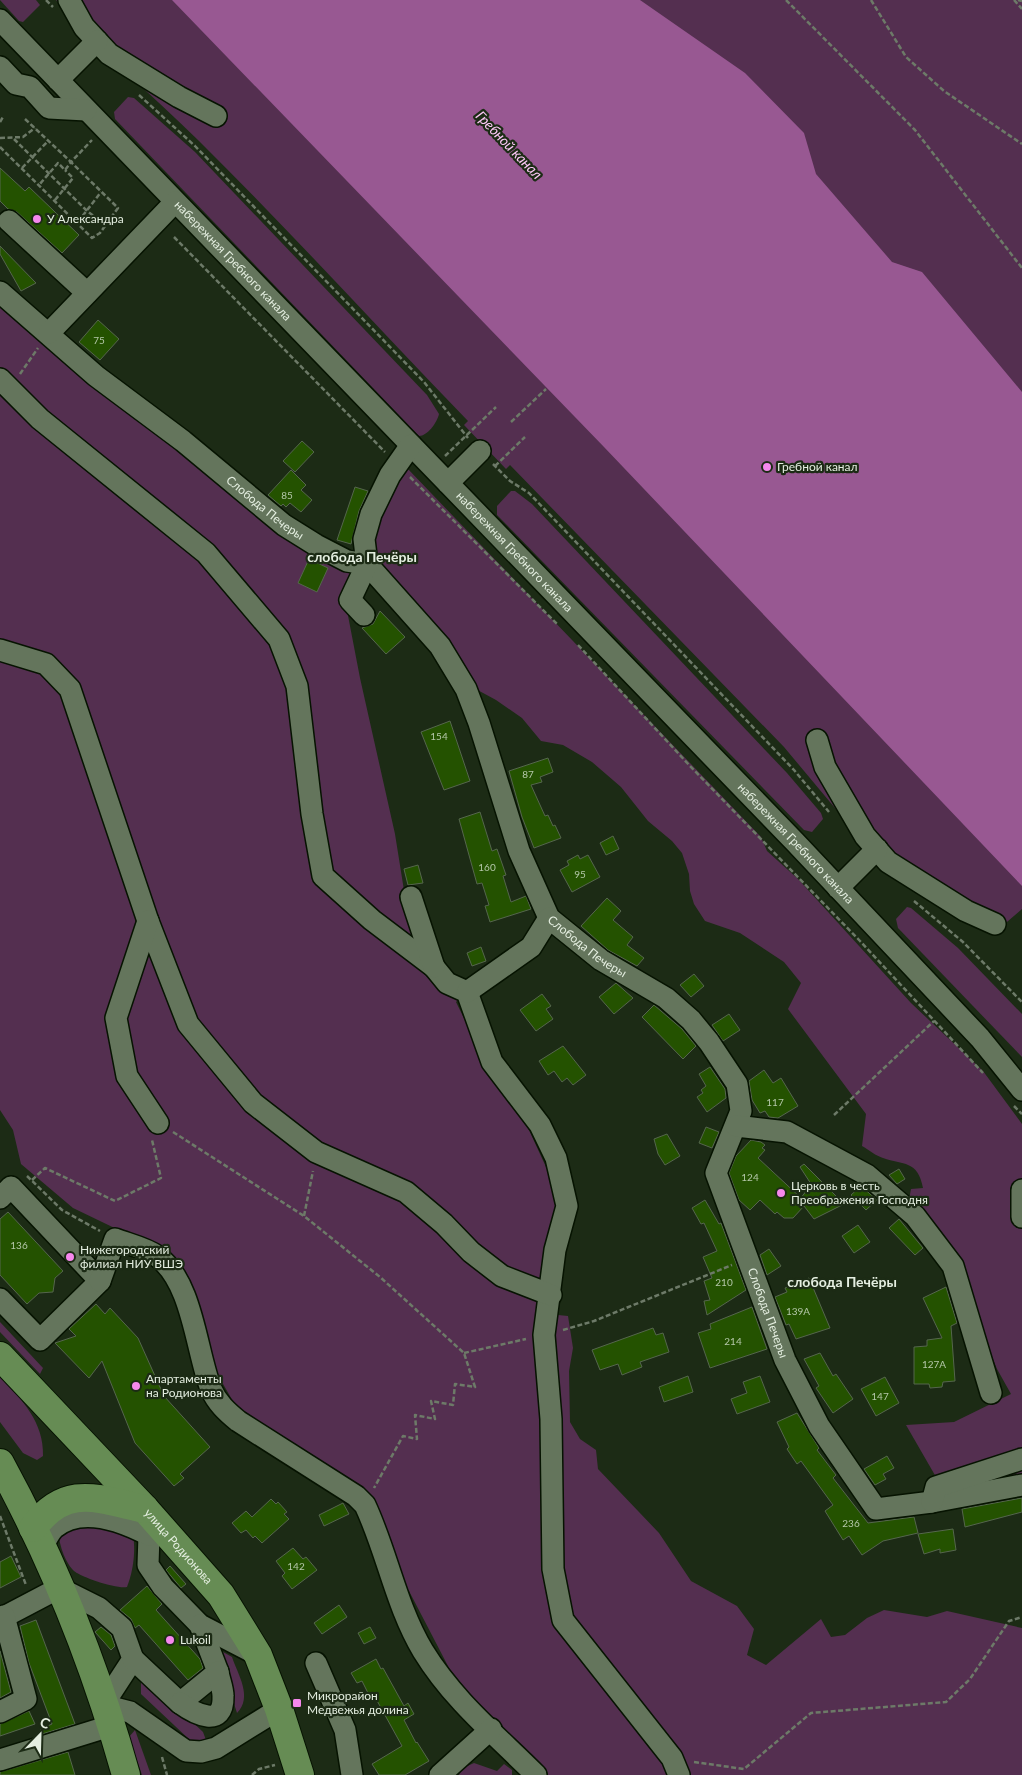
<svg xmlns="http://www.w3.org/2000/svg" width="1022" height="1775" font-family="Lato,sans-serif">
<rect width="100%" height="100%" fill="#1c2b15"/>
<!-- green -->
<g fill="#542f50">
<polygon points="0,0 36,0 40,5 23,22 19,21"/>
<path d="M56,0H1022V909L994,933L860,838L784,747L510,465L506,469L464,425L468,421C378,328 291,232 199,141C151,94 100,51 56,0Z"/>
<path d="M128,97L134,98L195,152L427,395L439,414C437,423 427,436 419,436L115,119L114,112Z"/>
<polygon points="0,305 355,570 345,600 360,678 395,834 406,903 460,998 456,1002 482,1055 510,1094 529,1130 557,1191 558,1211 542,1264 545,1280 538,1313 568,1316 573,1348 569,1371 570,1422 580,1439 596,1450 598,1469 659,1533 691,1581 737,1606 754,1629 747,1655 766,1665 821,1619 831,1637 845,1635 867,1618 884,1610 927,1617 947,1611 1022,1628 1022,1775 540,1775 473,1705 468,1692 449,1668 409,1591 402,1589 377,1513 238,1410 211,1363 156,1248 73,1208 21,1164 13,1130 0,1110"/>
<path d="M407,468L761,837L767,851L798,879L911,1003L983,1071L1022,1124V1478L922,1498L936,1477L906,1425L954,1422L1011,1394L997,1369L974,1313L909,1200L911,1189L923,1188C918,1160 903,1165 883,1158C876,1156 869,1150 862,1146L866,1114L788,1009L801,983L784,962L740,933L705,921L694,904L690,891L689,874L682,853L672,841L648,821L621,787L592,762L563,745L541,741L522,718L496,700L472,687L377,570C370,534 380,492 407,468Z"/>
<polygon points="511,491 515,491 532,504 787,773 821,813 823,819 812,832 804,830 497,515 497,506"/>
<polygon points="907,907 911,908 958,948 1022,1014 1022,1057 898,928 896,919"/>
<polygon points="0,1322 43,1368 40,1374 0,1332"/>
<path d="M0,1376C22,1400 44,1422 43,1456L37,1460L23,1453L0,1422Z"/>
<path d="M88,1520L133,1536C136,1551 133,1572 127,1587C116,1589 83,1578 74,1571C66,1564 59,1545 59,1535Z"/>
<path d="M223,1652L232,1657C238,1675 253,1697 237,1713L219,1657Z"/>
<polygon points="141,1681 149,1681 203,1732 206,1740 202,1743 192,1742 141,1694"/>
<polygon points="135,1730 151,1775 142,1775 129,1737"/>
<polygon points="474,1763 497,1771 504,1764 512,1770 512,1775 459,1775 463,1768"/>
</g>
<!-- water -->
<polygon fill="#985892" points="172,0 640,0 745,73 804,133 816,174 892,262 922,272 1022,392 1022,886 604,447"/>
<!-- building -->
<g fill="#245200" stroke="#55664d">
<polygon points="0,168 25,191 29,187 79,235 62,253 17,212 8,209 0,201"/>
<polygon points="0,246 36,283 21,291 0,254"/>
<polygon points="98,320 119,339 100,360 79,342"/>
<polygon points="302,441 314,452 295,472 283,461"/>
<polygon points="291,470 306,485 301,490 312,500 301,512 290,503 286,507 283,504 281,506 268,495"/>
<polygon points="355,487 368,491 359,511 351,544 337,540"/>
<polygon points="309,559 328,568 317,592 298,583"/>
<polygon points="380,611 405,637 386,654 362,628 373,624"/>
<polygon points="450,721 470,781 444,790 421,732"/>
<polygon points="548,758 553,772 540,777 542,782 531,785 545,816 548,815 553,826 555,825 561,838 534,848 522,817 509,771"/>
<polygon points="480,812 492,851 497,849 506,875 503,876 511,902 526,896 531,909 490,922 485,906 489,905 482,883 477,884 459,819"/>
<polygon points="613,836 619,849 606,855 600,843"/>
<polygon points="578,855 580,859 588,855 600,877 572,892 560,870 569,865 567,861"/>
<polygon points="418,865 423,883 408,885 404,869"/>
<polygon points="607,898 621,911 613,920 633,937 627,945 644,958 637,966 608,950 581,926"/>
<polygon points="481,947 486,961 472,966 467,953"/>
<polygon points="694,974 704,986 691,997 680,985"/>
<polygon points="616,983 633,998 614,1014 599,997"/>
<polygon points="542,994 551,1006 546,1009 553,1019 536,1031 520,1010"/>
<polygon points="654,1005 682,1029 696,1046 683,1059 642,1017"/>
<polygon points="729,1014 740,1030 723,1041 712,1025"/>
<polygon points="563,1046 586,1075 573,1085 567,1078 562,1082 554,1071 548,1075 539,1061"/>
<polygon points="710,1067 725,1089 726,1098 707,1112 697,1097 703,1093 701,1090 706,1086 699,1074"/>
<polygon points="764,1070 773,1083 781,1078 798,1106 778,1118 769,1117 765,1111 760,1113 752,1100 749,1081"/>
<polygon points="706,1127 719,1132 712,1148 699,1143"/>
<polygon points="667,1134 680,1156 665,1165 658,1154 654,1139"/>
<polygon points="751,1140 761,1142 765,1145 762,1148 765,1150 758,1158 801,1198 809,1187 813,1187 800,1167 804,1164 844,1204 814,1219 804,1206 793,1218 784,1218 777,1212 775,1214 760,1200 750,1210 739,1200 729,1173 736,1156"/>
<polygon points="899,1169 905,1179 897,1184 889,1175"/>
<polygon points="861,1186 877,1200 866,1210 851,1195"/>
<polygon points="705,1200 719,1224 721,1223 746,1290 707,1315 704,1301 710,1300 704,1281 712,1278 703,1257 717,1251 704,1223 701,1224 692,1208"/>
<polygon points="8,1212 63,1271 55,1278 53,1292 39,1293 27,1304 0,1275 0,1219"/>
<polygon points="899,1219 923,1248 915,1255 889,1228"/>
<polygon points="858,1225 870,1242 854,1253 842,1236"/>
<polygon points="769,1249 781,1266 767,1275 760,1255"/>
<polygon points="809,1278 830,1328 796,1339 789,1324 786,1325 775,1297 787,1292 785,1288"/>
<polygon points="946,1287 957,1323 951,1326 955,1381 943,1382 942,1387 930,1388 929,1384 914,1384 914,1347 927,1346 927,1340 942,1338 923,1298"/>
<polygon points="96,1304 105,1314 110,1308 138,1338 164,1396 210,1447 180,1474 184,1478 174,1486 135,1443 102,1361 89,1378 55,1343 76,1336 69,1329"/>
<polygon points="752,1307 767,1349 710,1368 698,1333 711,1329 710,1324"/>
<polygon points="653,1328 656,1335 663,1333 669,1352 640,1362 642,1367 622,1375 618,1364 600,1370 592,1350"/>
<polygon points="820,1353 833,1376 836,1374 853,1399 833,1413 816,1388 819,1386 804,1359"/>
<polygon points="688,1376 693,1392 664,1402 659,1387"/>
<polygon points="760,1376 770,1402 737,1414 731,1399 747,1393 743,1382"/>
<polygon points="885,1377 899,1403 876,1416 861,1389"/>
<polygon points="797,1413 819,1448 817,1450 836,1475 833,1478 868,1523 914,1517 918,1533 883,1541 862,1555 849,1536 843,1540 825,1511 833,1505 801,1461 797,1464 787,1449 789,1447 777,1422"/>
<polygon points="887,1456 894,1468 883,1474 886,1479 875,1485 864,1469"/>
<polygon points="1022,1498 1022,1512 965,1527 962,1509"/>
<polygon points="271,1499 276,1504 278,1502 287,1512 284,1514 289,1519 262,1543 255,1536 253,1538 246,1530 241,1533 232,1523 246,1511 252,1517"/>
<polygon points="343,1503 349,1514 324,1526 319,1515"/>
<polygon points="953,1529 956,1550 940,1553 940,1549 924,1554 918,1534"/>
<polygon points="293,1548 303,1559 306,1557 317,1570 292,1589 282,1576 285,1573 276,1561"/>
<polygon points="11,1556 21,1577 0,1588 0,1562"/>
<polygon points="170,1566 186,1584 181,1588 166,1570"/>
<polygon points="147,1586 162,1604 156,1610 200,1659 203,1668 188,1680 139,1625 135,1628 131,1619 120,1610"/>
<polygon points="339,1605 347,1617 322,1634 314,1623"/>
<polygon points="36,1620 75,1724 42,1734 41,1729 52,1724 29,1663 20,1626"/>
<polygon points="101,1627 111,1635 115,1646 111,1650 95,1632"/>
<polygon points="370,1627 376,1638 364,1644 358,1633"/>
<polygon points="0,1651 11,1692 0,1698"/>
<polygon points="376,1659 381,1669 383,1668 404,1706 408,1703 414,1714 404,1720 416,1743 417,1742 429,1761 405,1775 379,1775 372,1764 402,1746 375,1697 371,1699 362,1681 357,1683 351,1673"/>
<polygon points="29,1711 35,1724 0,1736 0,1724"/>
<polygon points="68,1752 75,1775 0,1775 0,1772"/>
</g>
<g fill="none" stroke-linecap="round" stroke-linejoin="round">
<!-- minor casing -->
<g stroke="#061301" stroke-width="24">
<g id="minor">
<polyline points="69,0 84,27 109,54 179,97 216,116"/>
<path id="s1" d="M0,20L795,842L980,1038L1022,1090"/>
<polyline points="0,67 16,84 30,87 49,108 86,110"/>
<polyline points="58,80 97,41"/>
<polyline points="9,221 87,293"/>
<path id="s2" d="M0,292L96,376L183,441L284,525L316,545L347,561L367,564L440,646L466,689L479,723L519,851L549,918L601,960L666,998L691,1020L709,1042L737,1084L741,1111L716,1173L785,1360L819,1426L876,1509L932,1502L1022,1485"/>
<polyline points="49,333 175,202"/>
<polyline points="0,379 40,419 206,553 279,639 297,686 312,814 323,876 372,920 434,967 447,983 467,992 492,1062 540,1125 556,1158 567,1206 555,1250 544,1335 551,1419 553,1569 563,1620 672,1758 679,1775"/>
<polyline points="448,483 480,451"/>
<polyline points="364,615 350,600 367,564 364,539 371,514 390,475 411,445"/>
<polyline points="0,650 46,664 70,689 148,921 188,1024 253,1103 316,1152 406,1192 444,1224 471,1252 502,1276 551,1295"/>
<polyline points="817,740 825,767 865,836 888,862 966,911 995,924"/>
<polyline points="838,888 877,849"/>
<polyline points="411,897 434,967"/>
<polyline points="148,921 116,1018 127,1076 158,1123"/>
<polyline points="467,992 531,947 549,918"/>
<polyline points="736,1126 787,1132 867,1175 915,1216 953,1266 991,1393"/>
<polyline points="1022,1190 1022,1217"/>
<polyline points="0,1198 11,1187 100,1281 40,1340 0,1299"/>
<path d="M100,1281L115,1239C128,1244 146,1248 157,1256C193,1282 196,1351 211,1389C217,1403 227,1412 238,1421L356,1496L365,1505C387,1552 396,1606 423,1651C453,1700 496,1735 536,1775"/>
<polyline points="932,1502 936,1487 1022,1459"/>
<polyline points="145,1509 149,1535 148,1565 163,1587 200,1625 258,1655"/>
<path d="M42,1548C45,1542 49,1533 54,1528C81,1505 122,1521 149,1535"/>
<polyline points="0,1619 59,1588 99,1608 122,1628 133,1659 103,1705 130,1712 186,1751 201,1752 216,1748 279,1709"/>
<polyline points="133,1659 180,1703 218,1672 200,1625"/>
<polyline points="316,1663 345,1730 352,1775"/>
<path d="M180,1703C195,1714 224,1729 223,1696C223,1688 219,1679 218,1672"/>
<polyline points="0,1712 26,1699 4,1616"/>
<polyline points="0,1760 110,1726"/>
<polyline points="440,1775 491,1729"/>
</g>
</g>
<!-- major casing -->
<g stroke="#061301" stroke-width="30">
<g id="major">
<path id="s3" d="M0,1356L145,1509L221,1595L258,1655L279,1709L300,1775"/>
<path d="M0,1463C53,1560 96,1668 126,1775"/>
<path d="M33,1528C66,1483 98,1499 145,1509"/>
</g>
</g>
<!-- path -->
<g stroke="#6d7a68" stroke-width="2.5" stroke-dasharray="5 2.5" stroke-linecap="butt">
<polyline points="46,0 53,7"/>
<polyline points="786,0 915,130 1022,268"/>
<polyline points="871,0 906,57 944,91 1022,144"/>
<polyline points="1014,0 1022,9"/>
<polyline points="1018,0 1022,1"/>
<polyline points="139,95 195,146 424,382 468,438"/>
<polyline points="25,119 71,162 92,140"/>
<polyline points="0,122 3,117"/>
<polyline points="0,138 23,137 35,128"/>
<polyline points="14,139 87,211 106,225"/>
<polyline points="0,147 92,238 100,233 118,208 71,162 65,170 58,163 39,185"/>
<polyline points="22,168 48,141"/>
<polyline points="55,200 73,178 65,170"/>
<polyline points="78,222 101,192"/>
<polyline points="174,237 385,452"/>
<polyline points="20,374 38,348"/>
<polyline points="511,422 546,389"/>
<polyline points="445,456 496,407"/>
<polyline points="493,464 510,481 529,493 794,770 829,812"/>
<polyline points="495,466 525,437"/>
<polyline points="410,477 557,624"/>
<polyline points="578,645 690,766 860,941 983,1073"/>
<polyline points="914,901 963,942 1022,1002"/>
<polyline points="1014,1106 1022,1114"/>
<polyline points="834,1115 934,1021"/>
<polyline points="173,1132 304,1216 380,1277 464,1353 475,1387 455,1384 453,1405 431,1401 435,1419 415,1415 417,1439 403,1436 374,1488"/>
<polyline points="27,1176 62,1210 100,1231"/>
<polyline points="32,1180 45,1168 115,1201 161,1178 152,1140"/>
<polyline points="304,1216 313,1171"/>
<polyline points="563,1330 594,1321 732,1265"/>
<polyline points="464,1353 526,1339"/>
<polyline points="0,1516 26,1585"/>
<polyline points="162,1757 167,1775"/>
<polyline points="694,1762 744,1769 811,1713 946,1702 970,1679 1009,1621 1022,1617"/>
<polyline points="252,1775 259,1769 275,1765"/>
</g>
<!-- minor -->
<use href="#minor" stroke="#64755c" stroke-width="21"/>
<!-- major -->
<use href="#major" stroke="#668c54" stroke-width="28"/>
</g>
<!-- markers -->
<g fill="#f688ed" stroke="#1c2b15" stroke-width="2">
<circle cx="37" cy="219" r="5"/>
<circle cx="767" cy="467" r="5"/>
<circle cx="781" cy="1193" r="5"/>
<circle cx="70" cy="1257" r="5"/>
<circle cx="136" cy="1386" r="5"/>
<circle cx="170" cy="1640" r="5"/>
<rect x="292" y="1698" width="10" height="10" rx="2.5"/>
</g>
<g text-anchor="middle" stroke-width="4.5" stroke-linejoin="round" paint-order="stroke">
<!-- number labels -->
<g font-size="10" fill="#b4c7a8">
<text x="99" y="344">75</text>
<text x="287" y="499">85</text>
<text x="439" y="740">154</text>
<text x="528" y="778">87</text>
<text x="487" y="871">160</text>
<text x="580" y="878">95</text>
<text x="775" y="1106">117</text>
<text x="750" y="1181">124</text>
<text x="19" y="1249">136</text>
<text x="724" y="1286">210</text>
<text x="798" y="1315">139А</text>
<text x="733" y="1345">214</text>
<text x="934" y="1368">127А</text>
<text x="880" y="1400">147</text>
<text x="851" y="1527">236</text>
<text x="296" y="1570">142</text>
</g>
<!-- poi labels -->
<g font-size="12" fill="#e4eee0" stroke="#1c2b15" text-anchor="start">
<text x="47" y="223">У Александра</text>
<text x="777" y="471">Гребной канал</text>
<text x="791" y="1190">Церковь в честь<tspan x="791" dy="14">Преображения Господня</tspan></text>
<text x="80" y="1254">Нижегородский<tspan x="80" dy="14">филиал НИУ ВШЭ</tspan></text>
<text x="146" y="1383">Апартаменты<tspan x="146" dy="14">на Родионова</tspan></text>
<text x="180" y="1644">Lukoil</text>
<text x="307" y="1700">Микрорайон<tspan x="307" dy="14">Медвежья долина</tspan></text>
</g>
<!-- street labels -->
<g font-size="12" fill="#e4eee0" stroke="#1c2b15">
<text dy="4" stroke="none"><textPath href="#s1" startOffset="335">набережная Гребного канала</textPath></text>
<text dy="4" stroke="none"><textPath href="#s2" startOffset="342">Слобода Печеры</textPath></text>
<text dy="4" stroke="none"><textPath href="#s1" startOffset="740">набережная Гребного канала</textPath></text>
<text dy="4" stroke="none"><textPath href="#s1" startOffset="1145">набережная Гребного канала</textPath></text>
<text dy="4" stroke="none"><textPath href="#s2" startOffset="912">Слобода Печеры</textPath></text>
<text dy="4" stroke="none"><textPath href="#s2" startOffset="1362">Слобода Печеры</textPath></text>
<text dy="4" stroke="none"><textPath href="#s3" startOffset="261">улица Родионова</textPath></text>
</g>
<!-- water labels -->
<g font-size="14" font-style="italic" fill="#fec8f8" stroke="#1c2b15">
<text transform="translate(509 145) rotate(46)" y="5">Гребной канал</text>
</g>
<!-- neighbourhood labels -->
<g font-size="14" font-weight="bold" fill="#e4eee0" stroke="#1c2b15">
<text x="362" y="562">слобода Печёры</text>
<text x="842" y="1287">слобода Печёры</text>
</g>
</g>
<!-- north arrow -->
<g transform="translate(40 1735) rotate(23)" stroke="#1c2b15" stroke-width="4" paint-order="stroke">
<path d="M0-4L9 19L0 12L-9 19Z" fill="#e4eee0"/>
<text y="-8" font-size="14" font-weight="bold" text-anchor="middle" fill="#e4eee0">С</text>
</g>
</svg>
